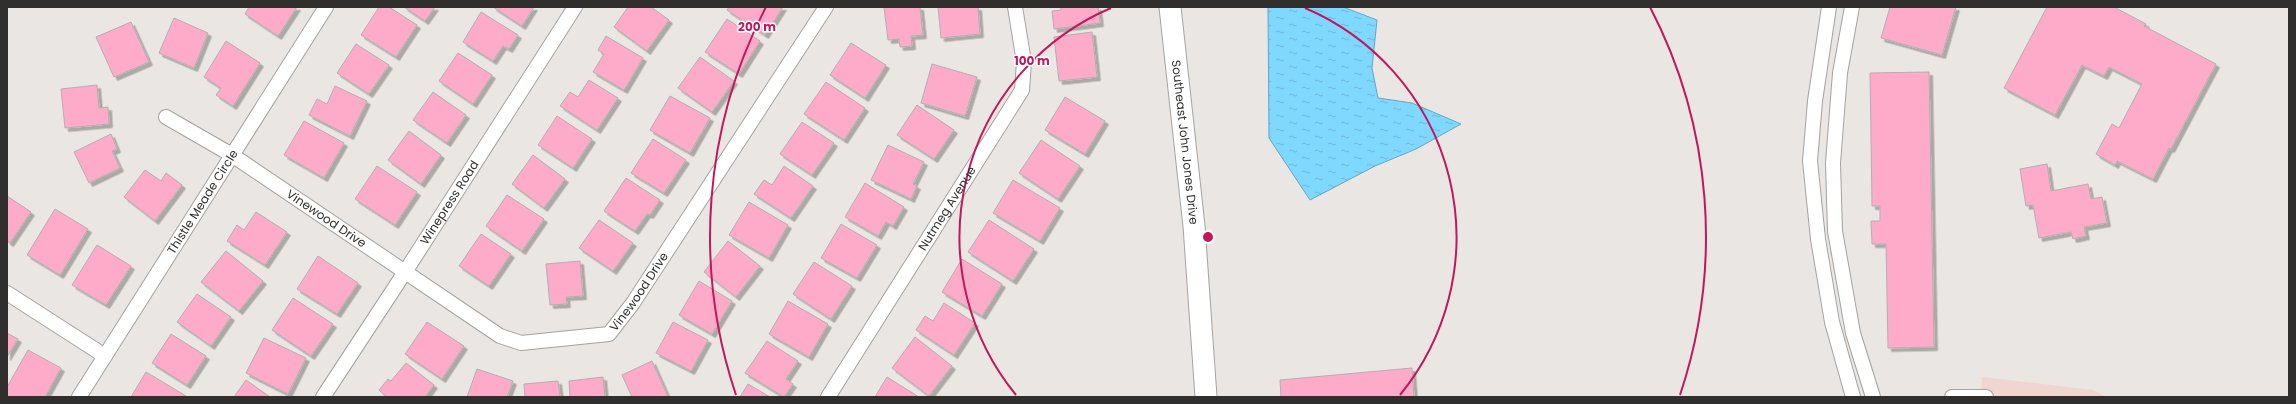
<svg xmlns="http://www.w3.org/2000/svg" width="2296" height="404" font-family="Poppins,sans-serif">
<defs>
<pattern id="water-ripples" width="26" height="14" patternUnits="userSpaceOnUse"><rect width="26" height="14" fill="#7ed8ff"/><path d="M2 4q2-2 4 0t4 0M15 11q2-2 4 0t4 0" fill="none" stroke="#6dbadb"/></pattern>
<filter id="shadow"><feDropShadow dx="3.5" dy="3.5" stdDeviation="0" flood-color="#0004"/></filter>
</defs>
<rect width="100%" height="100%" fill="#e9e6e3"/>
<!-- commercial -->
<polygon fill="#f0d6cf" points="1982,377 2093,390 2106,397 1981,397"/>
<!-- water -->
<polygon fill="url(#water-ripples)" stroke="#67a5c0" points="1343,7 1377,20 1372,68 1378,98 1412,103 1461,124 1416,149 1375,166 1310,200 1269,138 1268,7"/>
<!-- building -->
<g fill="#fdabc9" stroke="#b3afb0" filter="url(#shadow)">
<polygon points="249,7 297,7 278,36 245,14"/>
<polygon points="379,7 389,7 417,25 396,57 361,35"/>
<polygon points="404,7 435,7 425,21"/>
<polygon points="493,7 534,7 522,26"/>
<polygon points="628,7 651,7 669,20 647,51 614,27"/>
<polygon points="729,7 783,7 765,35 727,10"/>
<polygon points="884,7 920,7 923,35 911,36 912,46 900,47 899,39 888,40"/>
<polygon points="938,7 978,7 980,34 941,38"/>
<polygon points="1061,7 1098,7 1100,23 1054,29 1052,11 1061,10"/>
<polygon points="1890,7 1956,7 1942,55 1881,38"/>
<polygon points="2047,7 2114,7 2146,24 2144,26 2216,64 2171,149 2169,148 2153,179 2117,161 2115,165 2096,154 2112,124 2119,128 2142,84 2109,67 2104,76 2082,65 2055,115 2004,88"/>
<polygon points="481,12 518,35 509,49 503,46 493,61 463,42"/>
<polygon points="174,18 208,33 194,68 159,53"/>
<polygon points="727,19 760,41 739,74 705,52"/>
<polygon points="131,22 149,62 114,77 96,37"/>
<polygon points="1092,32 1097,77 1059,81 1054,37"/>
<polygon points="606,36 643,58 624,90 593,72 604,54 598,50"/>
<polygon points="226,41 260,63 233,106 216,95 221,88 204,77"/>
<polygon points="851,43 886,65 865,98 830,75"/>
<polygon points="356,44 389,65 369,94 337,73"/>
<polygon points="458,53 492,75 473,104 439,81"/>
<polygon points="700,57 734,81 712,112 678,88"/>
<polygon points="932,64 977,77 965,116 921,103"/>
<polygon points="1929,72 1934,347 1888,348 1886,244 1872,244 1871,221 1880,221 1880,206 1872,206 1870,73"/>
<polygon points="589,80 618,98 597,130 560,106 570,92 578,97"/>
<polygon points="826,82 865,108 844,140 804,114"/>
<polygon points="97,85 99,108 108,107 109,124 65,128 61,89"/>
<polygon points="335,86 367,101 350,136 309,115 317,99 327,104"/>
<polygon points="433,92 466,115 447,143 413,120"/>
<polygon points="670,96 710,118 690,153 650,130"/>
<polygon points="1065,97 1105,121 1085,154 1045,130"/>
<polygon points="917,105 954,130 934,159 897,135"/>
<polygon points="557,116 592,139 573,168 538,145"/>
<polygon points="304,121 344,143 324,178 284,155"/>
<polygon points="802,122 834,143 812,175 780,154"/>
<polygon points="409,131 441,155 421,184 388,160"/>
<polygon points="111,134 117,149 112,151 120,168 89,183 74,152"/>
<polygon points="653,139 686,160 664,193 631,173"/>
<polygon points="1041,140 1080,166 1058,199 1019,173"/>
<polygon points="888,145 924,162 913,184 917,186 911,199 871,180"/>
<polygon points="533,155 565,179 544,208 512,184"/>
<polygon points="2047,164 2051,191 2088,184 2091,199 2102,197 2107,223 2084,227 2086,236 2073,239 2071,232 2039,238 2033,205 2026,206 2020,169"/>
<polygon points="377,166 417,192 395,225 355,199"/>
<polygon points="784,166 813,186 791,218 754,194 764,180 772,185"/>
<polygon points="145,170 161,181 166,173 182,185 155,221 124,197"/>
<polygon points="626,178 660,200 650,215 647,214 635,231 604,211"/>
<polygon points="1013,180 1060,208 1040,241 993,213"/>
<polygon points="865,183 904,207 893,226 886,222 878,236 845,217"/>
<polygon points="507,195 544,219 522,251 486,226"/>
<polygon points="7,196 31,212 10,243 7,241"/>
<polygon points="749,202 788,225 769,258 729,235"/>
<polygon points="55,209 88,229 60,275 27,255"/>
<polygon points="256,212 287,232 265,265 227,241 237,225 244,230"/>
<polygon points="599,220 633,243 613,271 579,248"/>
<polygon points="989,220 1034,249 1013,281 968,252"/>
<polygon points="841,224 877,245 857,278 821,258"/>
<polygon points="481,234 511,254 489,286 459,266"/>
<polygon points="728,241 760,266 736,297 704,272"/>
<polygon points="97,245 131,266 106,305 72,285"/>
<polygon points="226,251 263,281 239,311 201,282"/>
<polygon points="318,256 358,283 337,314 297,289"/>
<polygon points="962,259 1002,284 982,316 942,292"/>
<polygon points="580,261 583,296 566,297 567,304 550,305 546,264"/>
<polygon points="814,262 852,286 831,319 793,294"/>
<polygon points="699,281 732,301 712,334 679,315"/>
<polygon points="197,294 231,317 211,346 177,322"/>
<polygon points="293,298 333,324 311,356 272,330"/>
<polygon points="788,301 828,324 809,357 769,334"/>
<polygon points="944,303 975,323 954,355 916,330 925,316 933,321"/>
<polygon points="427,322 464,346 442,379 405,354"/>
<polygon points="673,322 708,340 691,371 656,353"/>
<polygon points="7,333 18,339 7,357"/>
<polygon points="171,334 206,356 187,385 152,363"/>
<polygon points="915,337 952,366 929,396 892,368"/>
<polygon points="264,338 306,358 288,394 246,373"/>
<polygon points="767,341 798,361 786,379 793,384 784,397 745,373"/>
<polygon points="28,350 61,368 45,397 7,397 7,387"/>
<polygon points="652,361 668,397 632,397 622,375"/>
<polygon points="406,363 434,385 425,397 387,397 379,390 388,379 391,381"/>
<polygon points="1412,368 1414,397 1281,397 1280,380"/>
<polygon points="477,369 513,381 507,397 467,397"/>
<polygon points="146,372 186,396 185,397 131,397"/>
<polygon points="603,377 605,397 570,397 569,381"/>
<polygon points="887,377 919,397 875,397"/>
<polygon points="246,380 270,397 234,397"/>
<polygon points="558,381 560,397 525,397 524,384"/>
<polygon points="748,384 770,397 740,397"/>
</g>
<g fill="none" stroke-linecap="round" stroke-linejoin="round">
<!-- street casing -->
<g stroke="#a5a2a0" stroke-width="16">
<g id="street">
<polyline points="1829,7 1815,101 1810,161 1818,239 1832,322 1853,397"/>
<polyline points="1852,7 1840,73 1833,163 1835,231 1853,333 1873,397"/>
<path id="s1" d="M166,117L232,155L500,336L521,343L609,334L633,303L826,7"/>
<polyline points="7,293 105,356"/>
<path id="s2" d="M79,397L326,7"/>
<path id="s3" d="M323,397L405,272L575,7"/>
<path id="s4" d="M828,397L1022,90L1024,62L1015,7"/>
<polyline points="1952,397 1986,397"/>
</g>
</g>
<!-- secondary casing -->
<g stroke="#a5a2a0" stroke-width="23">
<g id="secondary">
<path id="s5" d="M1170,7L1194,226L1206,397"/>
</g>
</g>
<!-- street -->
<use href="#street" stroke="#fff" stroke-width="14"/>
<!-- secondary -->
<use href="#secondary" stroke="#fff" stroke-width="21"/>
</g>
<!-- distance rings -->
<g fill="none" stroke="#c2185b" stroke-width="2">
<path d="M1016 395A249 249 0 0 1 1111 8M1305 8A249 249 0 0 1 1400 395"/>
<path d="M736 395A498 498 0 0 1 766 7M1650 7A498 498 0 0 1 1680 395"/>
</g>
<g text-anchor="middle" stroke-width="3" stroke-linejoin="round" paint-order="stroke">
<!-- street labels -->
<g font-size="12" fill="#302f2e" stroke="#fff">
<text dy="4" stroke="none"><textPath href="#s5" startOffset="136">Southeast John Jones Drive</textPath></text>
<text dy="4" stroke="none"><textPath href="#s2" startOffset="231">Thistle Meade Circle</textPath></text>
<text dy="4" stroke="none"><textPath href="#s3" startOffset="232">Winepress Road</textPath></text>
<text dy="4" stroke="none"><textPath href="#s4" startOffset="223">Nutmeg Avenue</textPath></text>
<text dy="4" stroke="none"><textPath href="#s1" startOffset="190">Vinewood Drive</textPath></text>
<text dy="4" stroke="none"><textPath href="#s1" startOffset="562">Vinewood Drive</textPath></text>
</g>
</g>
<circle cx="1208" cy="237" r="6" fill="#c2185b" stroke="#fff" stroke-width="2"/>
<g font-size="12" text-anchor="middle" font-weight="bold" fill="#c2185b" stroke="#fff" stroke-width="3" stroke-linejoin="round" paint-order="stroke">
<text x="757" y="31">200 m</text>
<text x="1032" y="65">100 m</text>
</g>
<!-- border -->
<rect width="2296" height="404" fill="none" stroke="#302f2e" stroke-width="16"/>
</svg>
